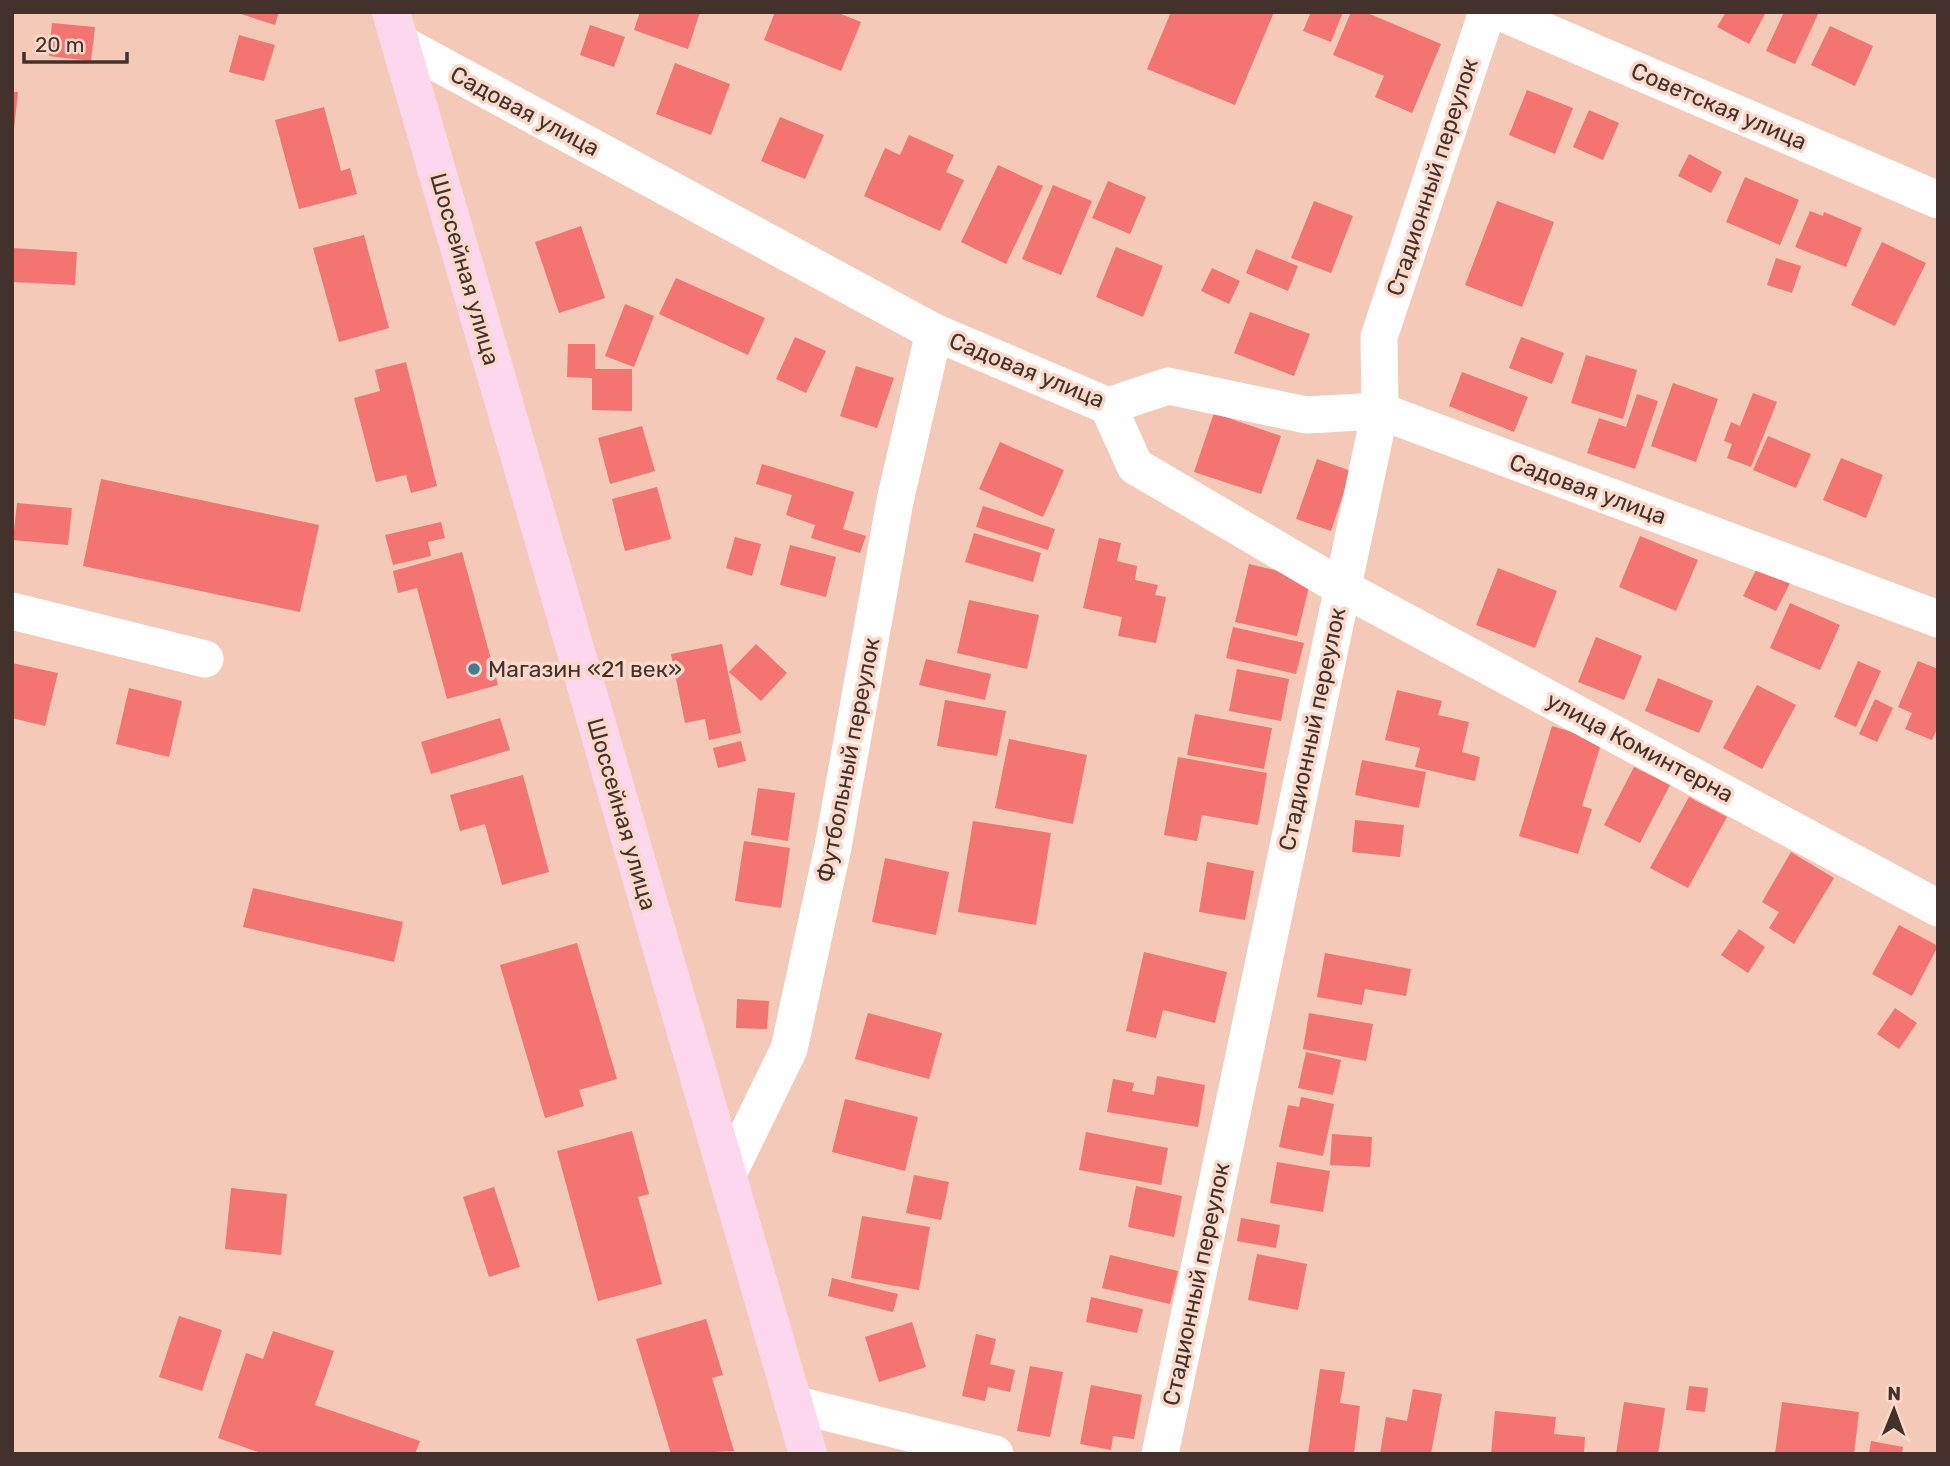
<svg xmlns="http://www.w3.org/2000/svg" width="1950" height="1466" font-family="Rubik,sans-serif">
<rect width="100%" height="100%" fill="#f4c9b8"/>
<!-- building -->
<g fill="#f37470">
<polygon points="235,12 279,12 275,25"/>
<polygon points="640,12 700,12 688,49 634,30"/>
<polygon points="775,12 836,12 861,22 841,71 764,40"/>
<polygon points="1171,12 1274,12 1235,105 1147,69"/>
<polygon points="1311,12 1343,12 1331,42 1303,31"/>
<polygon points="1351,12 1365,12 1441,44 1412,113 1375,97 1384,76 1333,55"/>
<polygon points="1726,12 1766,12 1749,44 1717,27"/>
<polygon points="1784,12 1819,12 1795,64 1766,51"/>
<polygon points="52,23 95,27 91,61 49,56"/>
<polygon points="590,25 625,37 614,67 580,55"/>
<polygon points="1830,26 1873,46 1855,86 1811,65"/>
<polygon points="239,35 275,45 264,81 229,72"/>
<polygon points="675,63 730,84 711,135 656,114"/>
<polygon points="1527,90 1573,108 1555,154 1509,135"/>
<polygon points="12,92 18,92 14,129 12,129"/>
<polygon points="324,107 341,171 350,168 357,194 299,209 275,120"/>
<polygon points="1589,110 1619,123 1603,160 1573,147"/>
<polygon points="780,117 824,135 805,179 761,161"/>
<polygon points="909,135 954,155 946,172 964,180 940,231 864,196 885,148 900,155"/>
<polygon points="1689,154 1722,172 1711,193 1678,176"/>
<polygon points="998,165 1043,186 1006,264 961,242"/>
<polygon points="1745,177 1799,200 1780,245 1726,222"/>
<polygon points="1108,181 1146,197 1130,234 1092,218"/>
<polygon points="1053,185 1092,201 1061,275 1022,259"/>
<polygon points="1314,201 1353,216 1331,273 1291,258"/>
<polygon points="1497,201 1554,222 1522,307 1465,285"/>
<polygon points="1810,211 1823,216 1824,212 1862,228 1846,267 1795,247"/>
<polygon points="581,226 605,298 559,313 535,242"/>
<polygon points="364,235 389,328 339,342 313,248"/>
<polygon points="1882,242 1926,263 1895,326 1851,305"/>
<polygon points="1116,247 1163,266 1143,317 1096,297"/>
<polygon points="12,248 77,252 75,285 12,282"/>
<polygon points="1256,249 1298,266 1288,291 1246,273"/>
<polygon points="1776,258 1801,266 1792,293 1767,285"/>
<polygon points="1212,268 1240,281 1229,304 1201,291"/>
<polygon points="676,278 765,318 748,355 659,314"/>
<polygon points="625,304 654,316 634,367 605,356"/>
<polygon points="1250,312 1310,334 1294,376 1234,353"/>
<polygon points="795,337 826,351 806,393 776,379"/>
<polygon points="1521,337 1564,353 1552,384 1509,368"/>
<polygon points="568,344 595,344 595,369 632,369 632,411 592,410 592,378 567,377"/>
<polygon points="1586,355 1637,370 1623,419 1571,403"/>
<polygon points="406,362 437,486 411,493 406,475 376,482 354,398 380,391 375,370"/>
<polygon points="856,366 894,378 877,428 840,416"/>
<polygon points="1462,372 1528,397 1514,432 1449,406"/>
<polygon points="1673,383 1718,399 1696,462 1651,446"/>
<polygon points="1753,393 1777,402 1751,467 1727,458 1732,444 1724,441 1731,422 1740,426"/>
<polygon points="1637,394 1658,401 1635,469 1587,453 1599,418 1626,427"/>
<polygon points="1214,413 1281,436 1261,494 1194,472"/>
<polygon points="642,426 655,471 610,484 598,438"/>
<polygon points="1768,436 1811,454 1796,488 1753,470"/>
<polygon points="1000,442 1064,470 1043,517 979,489"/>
<polygon points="1841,458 1883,475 1866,518 1823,500"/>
<polygon points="1317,459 1351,471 1331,531 1296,519"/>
<polygon points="762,464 854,492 843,529 866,536 860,553 811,538 815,525 786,515 792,495 756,484"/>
<polygon points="101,479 319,525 300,612 83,566"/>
<polygon points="657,487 671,539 625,551 612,499"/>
<polygon points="17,503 72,508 68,545 13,540"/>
<polygon points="983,506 1055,529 1048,550 976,527"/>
<polygon points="441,522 445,538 428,542 431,556 393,565 385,535"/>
<polygon points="974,533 1041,553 1033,582 965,562"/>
<polygon points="1640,536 1698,560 1676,611 1619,587"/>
<polygon points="735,537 761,544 752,576 726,568"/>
<polygon points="1099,538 1121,543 1117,561 1137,566 1135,580 1158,585 1155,595 1166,597 1156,643 1118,636 1122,617 1083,608"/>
<polygon points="790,545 836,557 826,597 780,585"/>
<polygon points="462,552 498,685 447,699 417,588 398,593 393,571"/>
<polygon points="1761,560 1794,575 1776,611 1743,596"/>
<polygon points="1249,564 1311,579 1297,636 1235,622"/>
<polygon points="1498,568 1557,591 1535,648 1476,625"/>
<polygon points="969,600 1039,615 1027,669 957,653"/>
<polygon points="1790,603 1840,625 1820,670 1770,648"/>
<polygon points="1233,627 1304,643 1296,674 1226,658"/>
<polygon points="1596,637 1642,656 1624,700 1578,682"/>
<polygon points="722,644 741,733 709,740 705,719 685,723 671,654"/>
<polygon points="756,644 787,673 761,701 729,672"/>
<polygon points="926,659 991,674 985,700 919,685"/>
<polygon points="1858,661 1881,671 1856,727 1834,717"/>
<polygon points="1918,661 1938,669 1938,727 1932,740 1905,729 1912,713 1898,707"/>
<polygon points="12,663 58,673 45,726 12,718"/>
<polygon points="1237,669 1289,679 1281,721 1229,711"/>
<polygon points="1658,678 1713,701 1699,733 1645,711"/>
<polygon points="1757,685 1796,705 1762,769 1723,748"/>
<polygon points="129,688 182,701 169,757 116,744"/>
<polygon points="1397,690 1442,701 1438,715 1469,722 1462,752 1480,757 1475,781 1415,767 1420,748 1385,740"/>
<polygon points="1875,699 1893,708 1877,742 1859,734"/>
<polygon points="945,700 1006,711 997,756 937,746"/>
<polygon points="1195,714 1272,728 1264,769 1187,755"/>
<polygon points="500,718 510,750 431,774 421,742"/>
<polygon points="1552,726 1602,741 1582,806 1592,809 1578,854 1519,836"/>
<polygon points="1009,739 1087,755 1073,824 995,808"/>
<polygon points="741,741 746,761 718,768 713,748"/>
<polygon points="1178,757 1267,773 1258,825 1202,815 1197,841 1164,835"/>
<polygon points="1362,760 1426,772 1419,808 1355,795"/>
<polygon points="1634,767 1670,785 1640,843 1604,825"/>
<polygon points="523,775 549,872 502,885 485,824 460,831 450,795"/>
<polygon points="758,788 795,793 788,841 751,835"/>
<polygon points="1689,797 1727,817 1688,888 1650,868"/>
<polygon points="1355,820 1404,825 1400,857 1352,852"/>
<polygon points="973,821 1051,833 1036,925 958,912"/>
<polygon points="744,841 790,848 781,908 735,901"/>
<polygon points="1791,852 1834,878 1794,944 1769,928 1779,912 1762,902"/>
<polygon points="885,858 949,872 936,935 872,922"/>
<polygon points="1207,862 1254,871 1245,920 1199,912"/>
<polygon points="253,888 403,922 394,962 243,927"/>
<polygon points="1899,925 1938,946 1912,996 1872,974"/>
<polygon points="1739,929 1765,947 1748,973 1721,955"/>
<polygon points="577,943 617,1079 579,1090 584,1106 545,1118 500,965"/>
<polygon points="1144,952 1227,972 1215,1023 1163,1010 1156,1038 1126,1031"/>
<polygon points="1325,953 1411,969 1406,996 1365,989 1362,1005 1317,997"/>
<polygon points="737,999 769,1001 767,1029 736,1028"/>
<polygon points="1895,1008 1917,1023 1899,1049 1877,1034"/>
<polygon points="868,1013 942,1033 929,1079 855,1059"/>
<polygon points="1309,1013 1373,1024 1366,1061 1303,1049"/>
<polygon points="1306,1052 1341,1060 1333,1095 1298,1088"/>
<polygon points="1157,1076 1205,1085 1198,1127 1107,1112 1113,1079 1134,1083 1132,1091 1154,1095"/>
<polygon points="1301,1097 1334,1104 1323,1156 1279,1147 1288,1105 1299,1107"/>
<polygon points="845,1099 918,1117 905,1171 832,1152"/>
<polygon points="632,1131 649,1194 638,1197 662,1284 598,1301 557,1151"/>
<polygon points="1086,1132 1168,1148 1161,1185 1079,1170"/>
<polygon points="1332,1134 1372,1137 1370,1167 1330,1165"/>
<polygon points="1277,1162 1330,1171 1323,1212 1270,1203"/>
<polygon points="914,1175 949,1182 941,1220 906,1213"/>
<polygon points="1136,1186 1182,1196 1174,1237 1128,1227"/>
<polygon points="494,1187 520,1267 489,1277 463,1197"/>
<polygon points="231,1188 287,1194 281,1255 225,1249"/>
<polygon points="862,1216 930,1227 919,1290 851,1278"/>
<polygon points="1241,1218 1280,1225 1276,1248 1237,1241"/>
<polygon points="1257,1254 1307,1264 1298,1310 1248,1300"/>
<polygon points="1110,1255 1178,1271 1170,1304 1102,1288"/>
<polygon points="832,1278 898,1294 893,1312 828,1296"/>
<polygon points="1091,1297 1143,1309 1137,1333 1086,1322"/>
<polygon points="179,1316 222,1330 202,1391 159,1377"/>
<polygon points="706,1319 723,1375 712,1378 734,1451 671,1454 636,1339"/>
<polygon points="912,1322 926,1367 879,1382 865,1337"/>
<polygon points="273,1331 334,1351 315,1405 420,1441 415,1454 264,1454 218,1438 246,1353 263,1359"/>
<polygon points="976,1334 996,1339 990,1364 1015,1370 1010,1392 988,1387 985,1401 962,1396"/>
<polygon points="1030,1366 1063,1372 1050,1437 1017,1431"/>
<polygon points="1320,1369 1345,1372 1340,1403 1360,1406 1354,1454 1308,1454"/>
<polygon points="1091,1385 1142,1395 1134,1439 1113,1436 1111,1450 1080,1444"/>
<polygon points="1689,1386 1708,1388 1705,1412 1686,1410"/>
<polygon points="1413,1389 1442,1394 1431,1454 1380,1454 1386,1417 1407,1421"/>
<polygon points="1624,1402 1665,1408 1658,1454 1616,1454"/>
<polygon points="1782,1402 1859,1412 1854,1454 1775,1454"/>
<polygon points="1495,1411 1556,1417 1554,1434 1585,1437 1584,1454 1491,1454"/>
<polygon points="1871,1441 1903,1447 1902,1454 1869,1454"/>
</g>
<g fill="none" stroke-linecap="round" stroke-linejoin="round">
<!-- street -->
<g stroke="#fff" stroke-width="37">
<polyline points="1500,12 1938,200"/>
<polyline points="400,43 934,332 1108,406 1168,386 1306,415 1380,411 1938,619"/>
<polyline points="1108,406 1135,466 1341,587 1938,908"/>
<polyline points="12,611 205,659"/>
<polyline points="727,1176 789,1049 833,847 895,501 934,332"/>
<polyline points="793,1404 995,1454"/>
<polyline points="1160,1454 1380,411 1379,337 1487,12"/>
</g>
<!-- secondary -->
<polyline stroke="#fdd7ee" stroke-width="38" points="391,12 808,1454"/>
</g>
<!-- markers -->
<circle fill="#407e94" stroke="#fbd9ca" stroke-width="2.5" cx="474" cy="669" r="7"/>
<g text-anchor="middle" stroke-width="7" stroke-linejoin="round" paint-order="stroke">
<!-- street labels -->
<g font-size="23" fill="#43322b" stroke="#fbd9ca">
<text transform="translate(1719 106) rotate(23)" y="8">Советская улица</text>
<text transform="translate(525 111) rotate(28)" y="8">Садовая улица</text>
<text transform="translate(1432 177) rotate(-72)" y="8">Стадионный переулок</text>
<text transform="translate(465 269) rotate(74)" y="8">Шоссейная улица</text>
<text transform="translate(1027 370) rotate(22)" y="8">Садовая улица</text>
<text transform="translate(1588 489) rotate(20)" y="8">Садовая улица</text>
<text transform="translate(1312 729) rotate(-78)" y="8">Стадионный переулок</text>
<text transform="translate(1640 747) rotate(28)" y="8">улица Коминтерна</text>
<text transform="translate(848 760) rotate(-79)" y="8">Футбольный переулок</text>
<text transform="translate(622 814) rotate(74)" y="8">Шоссейная улица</text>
<text transform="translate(1196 1284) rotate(-78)" y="8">Стадионный переулок</text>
</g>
<!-- poi labels -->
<g font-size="23" fill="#43322b" stroke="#fbd9ca" text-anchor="start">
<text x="488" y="677">Магазин «21 век»</text>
</g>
</g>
<!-- border -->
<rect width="1950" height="1466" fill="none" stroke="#43322b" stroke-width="28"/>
<!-- north arrow -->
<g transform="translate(1894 1410) rotate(1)" stroke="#fbd9ca" stroke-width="5" paint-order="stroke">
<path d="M0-5L12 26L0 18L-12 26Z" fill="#43322b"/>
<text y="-10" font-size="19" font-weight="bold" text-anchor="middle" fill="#43322b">N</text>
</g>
<!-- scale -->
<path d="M24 52v10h103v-10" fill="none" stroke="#43322b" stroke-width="3.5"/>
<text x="35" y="52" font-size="21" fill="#43322b" stroke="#fbd9ca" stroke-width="5" paint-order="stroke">20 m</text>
</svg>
